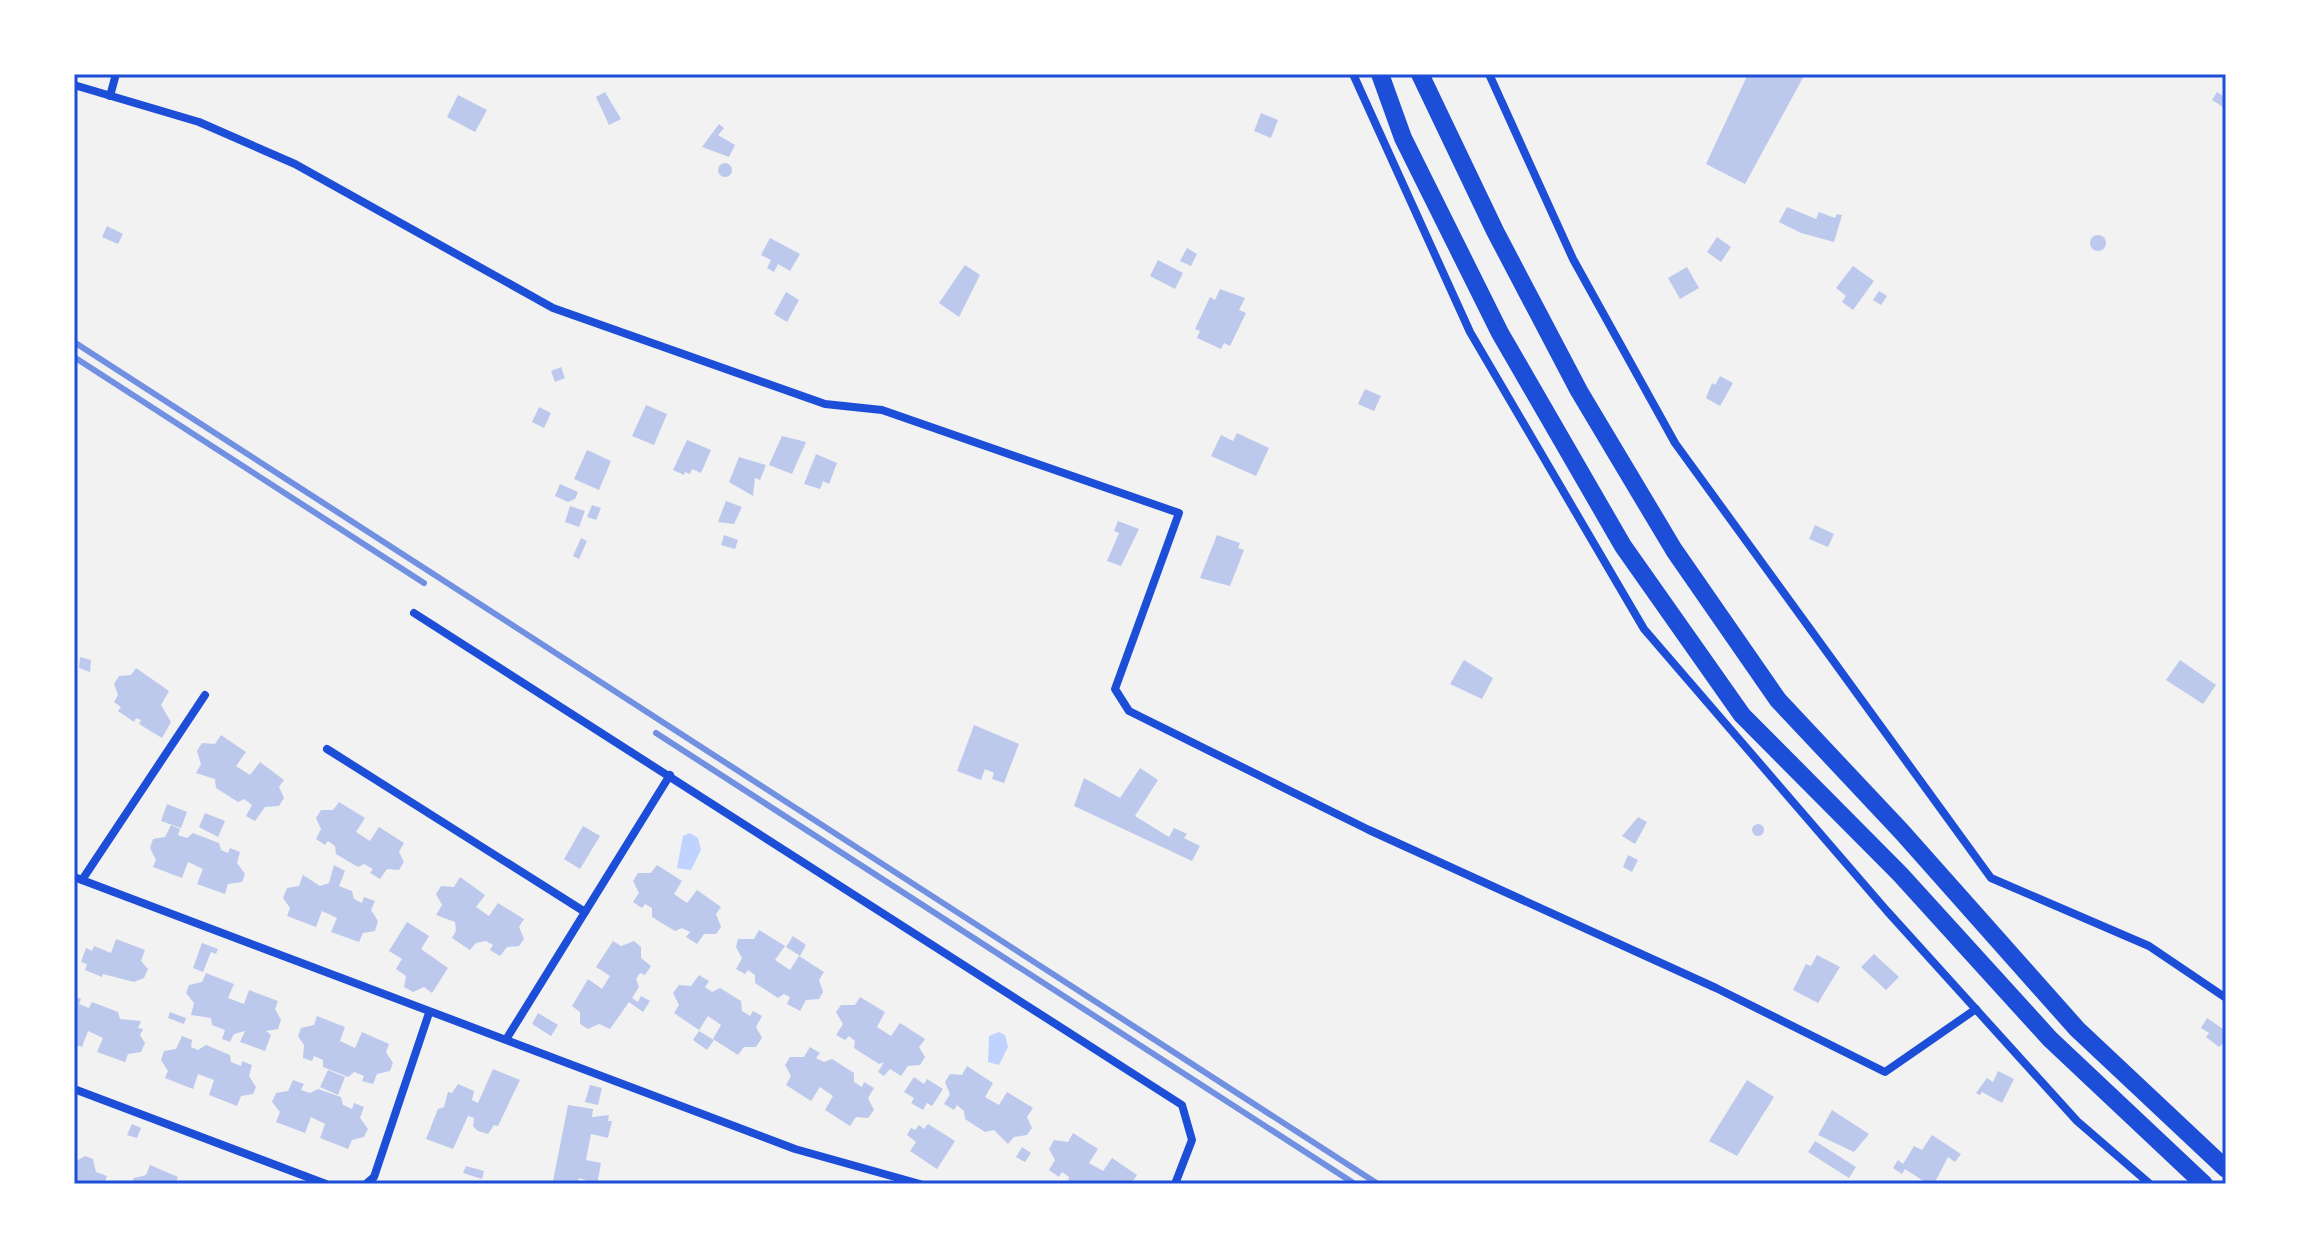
<svg xmlns="http://www.w3.org/2000/svg" width="2300" height="1258" font-family="Manrope,sans-serif">
<rect width="100%" height="100%" fill="#f2f2f2"/>
<!-- water -->
<g fill="#bfd3fe">
<polygon points="690,833 698,838 701,850 691,870 677,868 683,836"/>
<polygon points="999,1032 1005,1035 1008,1047 999,1065 988,1062 989,1036"/>
</g>
<!-- building -->
<g fill="#bdc9ec">
<polygon points="1748,74 1805,74 1745,184 1706,164"/>
<polygon points="605,92 621,119 609,125 596,97"/>
<polygon points="2217,92 2226,98 2223,107 2212,100"/>
<polygon points="458,95 487,110 475,132 447,117"/>
<polygon points="1261,113 1278,120 1271,138 1254,131"/>
<polygon points="719,124 724,128 718,135 735,145 729,157 702,147"/>
<circle cx="725" cy="170" r="7"/>
<polygon points="1787,207 1816,219 1819,212 1835,218 1837,214 1842,215 1834,242 1801,233 1779,222"/>
<polygon points="107,226 123,234 118,244 102,237"/>
<circle cx="2098" cy="243" r="8"/>
<polygon points="1717,237 1731,247 1721,262 1707,252"/>
<polygon points="770,238 800,254 790,271 778,264 774,272 767,268 771,260 761,255"/>
<polygon points="1187,248 1197,254 1191,266 1180,261"/>
<polygon points="1158,260 1183,273 1175,289 1150,276"/>
<polygon points="965,265 980,275 959,317 939,303"/>
<polygon points="1853,266 1874,281 1853,310 1842,302 1846,296 1836,288"/>
<polygon points="1687,267 1699,288 1680,299 1668,278"/>
<polygon points="1220,289 1245,298 1239,310 1246,313 1230,346 1224,343 1221,349 1197,338 1200,331 1195,329 1210,297 1215,300"/>
<polygon points="1879,291 1887,296 1881,305 1873,300"/>
<polygon points="786,292 799,300 787,322 774,314"/>
<polygon points="561,367 565,378 555,382 551,371"/>
<polygon points="1720,376 1733,383 1720,406 1706,398 1712,383 1715,385"/>
<polygon points="1365,389 1381,396 1374,411 1358,404"/>
<polygon points="646,405 667,414 654,445 632,436"/>
<polygon points="539,407 551,413 544,428 532,422"/>
<polygon points="1237,433 1269,448 1256,476 1211,456 1221,435 1233,441"/>
<polygon points="782,436 806,442 792,474 769,465"/>
<polygon points="687,440 711,450 701,473 692,469 690,474 685,472 684,475 673,470"/>
<polygon points="587,450 611,461 599,490 574,479"/>
<polygon points="816,454 837,463 829,484 823,481 820,489 804,484"/>
<polygon points="739,457 766,465 760,480 755,478 753,496 729,482"/>
<polygon points="560,484 578,492 575,499 568,502 555,496"/>
<polygon points="726,501 742,507 734,524 718,522"/>
<polygon points="592,505 601,508 596,520 587,517"/>
<polygon points="570,506 585,511 579,527 565,522"/>
<polygon points="1118,521 1139,529 1121,566 1107,561 1119,533 1114,531"/>
<polygon points="1815,525 1834,534 1828,547 1809,539"/>
<polygon points="724,535 738,540 735,549 721,545"/>
<polygon points="1217,535 1240,543 1238,548 1244,550 1230,586 1200,578"/>
<polygon points="581,538 587,541 579,559 573,556"/>
<polygon points="80,657 91,660 90,672 79,668"/>
<polygon points="1464,660 1493,678 1482,699 1450,684"/>
<polygon points="2180,660 2216,685 2203,704 2166,680"/>
<polygon points="136,668 169,691 161,705 171,722 162,738 139,724 141,720 136,718 134,722 118,711 121,707 114,702 118,695 114,684 119,676 131,675"/>
<polygon points="974,725 1019,744 1004,783 992,779 994,773 985,769 981,780 957,771"/>
<polygon points="221,735 246,752 236,766 250,775 260,762 284,780 279,787 284,798 279,806 265,807 255,821 246,816 252,805 244,799 238,802 216,788 215,779 196,773 201,764 197,751 202,743 215,744"/>
<polygon points="1140,768 1158,780 1135,816 1169,837 1174,828 1187,834 1184,838 1200,846 1192,861 1074,806 1084,778 1120,798"/>
<polygon points="339,802 365,818 356,832 370,841 379,827 404,843 399,852 404,862 399,870 387,869 380,879 370,873 373,869 364,864 358,867 336,854 335,846 328,841 325,845 316,839 321,829 316,818 321,810 333,810"/>
<polygon points="167,804 187,812 181,828 161,821"/>
<polygon points="205,813 225,821 218,837 199,827"/>
<polygon points="1638,817 1647,822 1635,844 1622,836"/>
<circle cx="1758" cy="830" r="6"/>
<polygon points="171,825 180,829 178,835 187,838 193,833 219,843 221,850 228,853 230,848 240,852 237,863 245,874 242,882 228,884 225,894 197,884 203,869 188,862 182,878 153,867 156,860 150,848 153,839 165,837"/>
<polygon points="583,826 600,836 580,869 564,859"/>
<polygon points="1628,855 1638,860 1632,872 1623,867"/>
<polygon points="334,865 345,871 339,886 352,891 354,899 362,903 364,897 375,901 371,910 378,921 375,931 363,933 359,942 331,932 337,918 322,911 316,927 287,916 290,908 283,898 287,888 299,886 303,875 320,886 329,883"/>
<polygon points="657,865 682,881 674,894 687,903 697,890 721,907 716,914 721,927 716,934 704,934 697,944 686,937 690,932 682,928 675,931 652,917 652,908 645,904 642,908 633,902 639,893 633,881 638,873 651,873"/>
<polygon points="460,877 485,895 476,907 489,916 498,903 524,919 519,927 524,939 519,946 507,947 500,956 490,950 493,945 486,941 476,943 470,950 452,938 456,931 455,922 436,915 442,905 436,894 441,886 454,887"/>
<polygon points="407,922 429,936 421,949 448,968 432,993 424,987 413,992 404,987 406,976 396,969 402,959 389,951"/>
<polygon points="759,930 785,946 775,960 790,970 799,956 824,972 819,980 823,992 819,999 806,1000 800,1011 787,1004 790,997 784,994 778,998 755,983 755,975 748,970 745,974 736,969 742,958 736,947 738,939 754,939"/>
<polygon points="793,936 806,945 800,956 786,947"/>
<polygon points="116,939 145,950 141,961 148,969 144,978 134,982 103,974 102,977 85,970 87,964 81,962 86,948 92,951 94,946 111,953"/>
<polygon points="613,941 621,946 634,941 641,947 641,958 651,966 645,975 640,973 636,979 639,987 632,998 638,1002 641,996 650,1001 643,1012 629,1002 610,1029 599,1024 588,1029 580,1024 580,1012 572,1006 588,979 602,989 610,976 596,967"/>
<polygon points="202,943 218,949 216,954 211,952 203,972 193,968"/>
<polygon points="1874,954 1899,977 1886,990 1861,967"/>
<polygon points="1817,955 1840,967 1818,1003 1793,990 1806,964 1811,966"/>
<polygon points="206,973 234,984 228,998 244,1004 249,990 278,1001 275,1009 281,1020 278,1029 266,1031 271,1035 265,1051 240,1042 245,1031 234,1034 230,1042 222,1039 225,1030 212,1025 211,1018 191,1015 194,1003 186,993 189,985 202,982"/>
<polygon points="699,975 709,981 705,987 712,992 720,988 741,1001 742,1011 750,1016 753,1011 762,1016 756,1027 762,1038 756,1047 744,1047 738,1055 713,1039 721,1025 708,1016 699,1030 674,1013 679,1005 673,993 679,985 691,986"/>
<polygon points="74,996 81,999 79,1004 89,1008 92,1002 118,1012 120,1019 141,1021 138,1028 143,1029 140,1035 145,1043 141,1052 128,1054 125,1062 97,1052 103,1038 88,1031 82,1047 74,1044"/>
<polygon points="860,997 885,1012 877,1027 891,1036 900,1023 925,1039 919,1047 925,1057 920,1065 908,1066 901,1076 890,1069 884,1076 878,1072 884,1062 879,1064 854,1048 855,1041 849,1036 845,1040 836,1035 843,1024 836,1012 841,1005 855,1005"/>
<polygon points="170,1012 186,1018 184,1024 168,1018"/>
<polygon points="538,1013 558,1025 551,1036 532,1024"/>
<polygon points="317,1016 345,1027 340,1041 355,1048 362,1032 389,1044 386,1052 393,1063 390,1071 377,1074 373,1084 362,1081 364,1076 354,1072 348,1077 323,1067 323,1060 314,1056 312,1061 303,1058 304,1045 298,1036 301,1028 314,1025"/>
<polygon points="2207,1018 2226,1031 2226,1041 2219,1047 2206,1037 2209,1033 2201,1028"/>
<polygon points="699,1031 714,1040 707,1050 693,1040"/>
<polygon points="182,1036 192,1040 191,1047 198,1050 206,1045 230,1055 231,1062 241,1066 242,1061 252,1065 249,1076 256,1087 253,1094 241,1096 237,1106 209,1095 214,1080 198,1074 193,1089 165,1078 168,1071 161,1060 164,1051 176,1049"/>
<polygon points="810,1047 820,1053 816,1058 824,1062 832,1059 854,1073 854,1082 862,1087 864,1082 874,1088 868,1098 874,1110 868,1118 856,1117 850,1126 825,1110 833,1096 820,1087 811,1101 786,1085 791,1076 785,1065 790,1057 804,1057"/>
<polygon points="967,1066 993,1083 985,1097 999,1105 1007,1092 1033,1108 1027,1117 1032,1128 1027,1135 1014,1137 1008,1144 994,1130 985,1132 965,1119 964,1111 957,1105 954,1110 944,1104 950,1094 945,1082 950,1074 962,1075"/>
<polygon points="493,1069 520,1080 498,1126 494,1125 488,1134 478,1131 473,1126 474,1118 468,1116 453,1149 426,1139 438,1109 444,1107 448,1092 452,1093 458,1084 474,1091 472,1100 478,1103"/>
<polygon points="328,1070 345,1077 338,1095 320,1087"/>
<polygon points="1998,1071 2014,1079 2002,1103 1982,1092 1980,1095 1976,1093 1987,1078 1993,1082"/>
<polygon points="914,1077 924,1084 927,1079 943,1089 932,1106 927,1103 923,1110 911,1103 914,1098 904,1092"/>
<polygon points="293,1080 304,1084 301,1090 310,1093 318,1089 341,1097 343,1105 352,1109 354,1103 364,1107 360,1118 368,1129 364,1137 352,1140 348,1149 320,1138 325,1124 311,1117 305,1133 276,1122 280,1112 272,1102 276,1093 288,1091"/>
<polygon points="1747,1080 1774,1097 1737,1156 1709,1141"/>
<polygon points="590,1085 602,1088 598,1105 585,1102"/>
<polygon points="568,1105 593,1109 592,1117 609,1115 608,1121 612,1121 608,1138 591,1134 586,1160 601,1163 597,1184 579,1178 578,1184 553,1181"/>
<polygon points="1832,1110 1869,1134 1854,1152 1818,1135"/>
<polygon points="132,1124 141,1128 137,1138 127,1135"/>
<polygon points="928,1124 955,1141 937,1169 910,1151 916,1142 907,1135 911,1128 915,1130 919,1125 924,1129"/>
<polygon points="1073,1133 1098,1149 1089,1163 1103,1171 1112,1158 1137,1175 1131,1184 1068,1184 1069,1177 1062,1172 1059,1177 1049,1170 1055,1160 1049,1149 1054,1140 1068,1142"/>
<polygon points="1932,1135 1961,1154 1955,1162 1948,1157 1934,1184 1928,1184 1905,1169 1902,1174 1893,1168 1898,1160 1903,1164 1914,1146 1922,1150"/>
<polygon points="1815,1141 1856,1167 1849,1178 1808,1152"/>
<polygon points="1022,1147 1031,1153 1025,1162 1016,1157"/>
<polygon points="85,1156 93,1159 96,1172 107,1176 104,1184 74,1184 74,1162"/>
<polygon points="150,1165 178,1177 175,1184 131,1184 134,1178 146,1175"/>
<polygon points="466,1166 484,1171 482,1179 463,1173"/>
</g>
<g fill="none" stroke-linecap="round" stroke-linejoin="round">
<!-- minor -->
<g stroke="#1d4ed8" stroke-width="8">
<polyline points="1353,74 1470,332 1644,629 1887,911 2077,1121 2150,1184"/>
<polyline points="1489,74 1573,259 1675,443 1991,878 2149,946 2226,998"/>
<polyline points="74,85 199,122 295,164 553,308 825,404 882,410 1179,513 1115,689 1129,711 1369,830 1716,988 1885,1072 1976,1009"/>
<polyline points="110,96 116,74"/>
<polyline points="414,613 1182,1105 1192,1140 1175,1184"/>
<polyline points="327,749 585,912"/>
<polyline points="74,877 795,1149 920,1184"/>
<polyline points="82,880 205,695"/>
<polyline points="507,1038 670,775"/>
<polyline points="74,1089 326,1184"/>
<polyline points="366,1184 374,1177 429,1013"/>
</g>
<!-- trunk -->
<g stroke="#1d4ed8" stroke-width="18">
<polyline points="1380,74 1403,138 1500,333 1623,546 1742,715 1900,874 2050,1039 2204,1184"/>
<polyline points="1420,74 1495,231 1579,391 1674,550 1778,700 1902,832 2077,1029 2226,1169"/>
</g>
<!-- rail -->
<g stroke="#7290e2" stroke-width="6">
<polyline points="74,342 1378,1184"/>
<polyline points="74,357 424,583"/>
<polyline points="656,733 1355,1184"/>
</g>
</g>
<!-- border -->
<rect width="2300" height="1258" fill="none" stroke="#ffffff" stroke-width="152"/>
<rect x="76" y="76" width="2148" height="1106" fill="none" stroke="#1d4ed8" stroke-width="3"/>
</svg>
